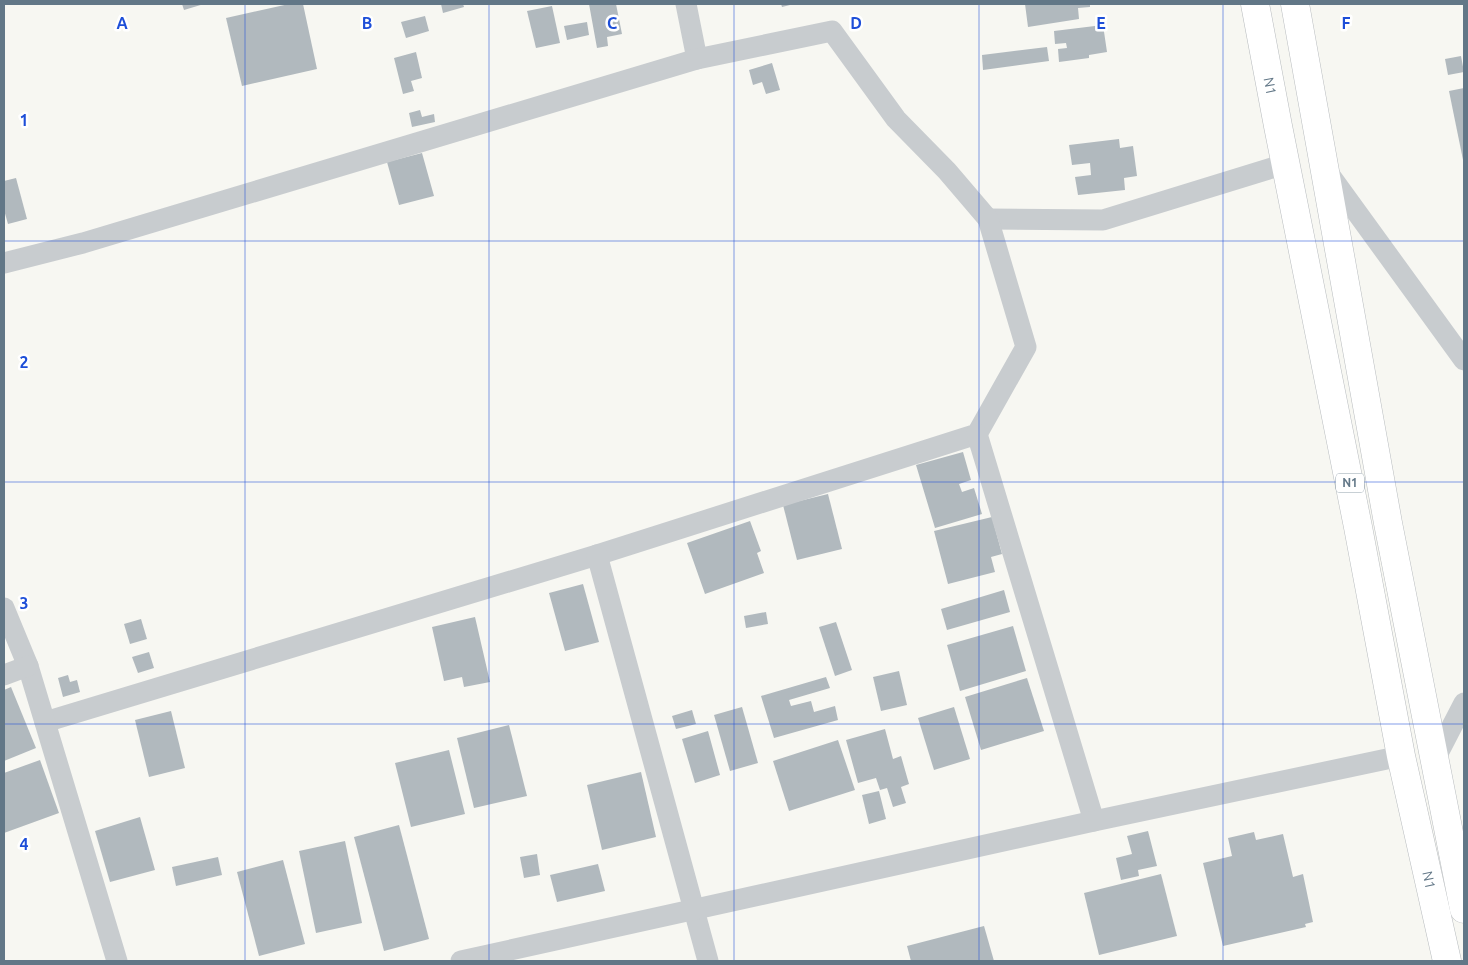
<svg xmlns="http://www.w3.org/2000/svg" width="1468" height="965" font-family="Ubuntu,sans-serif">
<rect width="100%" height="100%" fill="#f7f7f2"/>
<!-- building -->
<g fill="#b1b9be">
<polygon points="182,4 204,4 184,10"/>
<polygon points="289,4 303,4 317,69 242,86 226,18"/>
<polygon points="441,4 463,4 464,7 443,13"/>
<polygon points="589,4 616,4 622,34 607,37 608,46 597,48"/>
<polygon points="781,4 794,4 782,7"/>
<polygon points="1025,4 1090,4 1090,7 1078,8 1079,19 1028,27"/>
<polygon points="552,6 560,43 536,48 527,11"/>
<polygon points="425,16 429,31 406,38 401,22"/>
<polygon points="587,22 589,35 567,40 564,26"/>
<polygon points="1103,25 1107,52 1089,55 1089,58 1059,62 1058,49 1067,48 1066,43 1055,44 1054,31"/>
<polygon points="1047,47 1049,61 983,70 982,55"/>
<polygon points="416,52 422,78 411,81 414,91 403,94 394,58"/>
<polygon points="1461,56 1464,72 1448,75 1445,59"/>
<polygon points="772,63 780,90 766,94 762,82 753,85 749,70"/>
<polygon points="1464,88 1464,160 1463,160 1449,91"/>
<polygon points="420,110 422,117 434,114 435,122 412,127 409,113"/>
<polygon points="1119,139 1120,148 1133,146 1137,176 1124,178 1125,190 1078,195 1075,177 1091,175 1090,163 1072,165 1069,145"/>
<polygon points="422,153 434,196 399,205 387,162"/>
<polygon points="16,178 27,219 8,224 4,210 4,181"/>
<polygon points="963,452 971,480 959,484 962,492 974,488 982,514 935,528 916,465"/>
<polygon points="828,494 842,549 797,560 783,505"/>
<polygon points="992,517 1002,554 991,557 995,572 948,584 934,531"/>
<polygon points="750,521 761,551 757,553 764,573 705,594 687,543"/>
<polygon points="583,584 599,642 565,651 549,593"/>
<polygon points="1004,590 1010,612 947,630 941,609"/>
<polygon points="766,612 768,624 746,628 744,616"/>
<polygon points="475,617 490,682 464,687 462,677 444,681 432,627"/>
<polygon points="141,619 147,639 130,644 124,624"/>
<polygon points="836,622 852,670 835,676 819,627"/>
<polygon points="1013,626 1026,671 960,691 947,645"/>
<polygon points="149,652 154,668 138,673 132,657"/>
<polygon points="899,671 907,705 881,711 873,677"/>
<polygon points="68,675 70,682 77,680 80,692 63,697 58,678"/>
<polygon points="826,677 830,688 789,700 791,706 811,701 814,712 835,706 838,720 774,738 761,696"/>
<polygon points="1027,678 1044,731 981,750 965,697"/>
<polygon points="11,687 36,748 4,761 4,690"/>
<polygon points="742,707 758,763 730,771 714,715"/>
<polygon points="954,707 970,759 934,770 918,718"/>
<polygon points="692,710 696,724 676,729 672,716"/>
<polygon points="171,711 185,768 149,777 135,720"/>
<polygon points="509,725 527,796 474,808 457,738"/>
<polygon points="885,729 893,759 901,756 909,784 901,787 906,803 893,807 887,788 880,790 876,778 858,783 846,740"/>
<polygon points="708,731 720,775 695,783 682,739"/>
<polygon points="838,740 855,790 789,811 773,761"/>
<polygon points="449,750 465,814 411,827 395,763"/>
<polygon points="40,760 59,813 4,833 4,773"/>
<polygon points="641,772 656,837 602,850 587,785"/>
<polygon points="879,791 886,819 869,824 862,795"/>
<polygon points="140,817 155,870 110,882 95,831"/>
<polygon points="399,825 429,939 384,951 354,837"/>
<polygon points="1148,831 1157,866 1138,870 1139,876 1121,880 1116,858 1132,854 1127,836"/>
<polygon points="1254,832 1256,840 1283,834 1293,877 1303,874 1313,922 1305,924 1306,927 1223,946 1203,863 1232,856 1228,838"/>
<polygon points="345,841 362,923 316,933 299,851"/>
<polygon points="537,854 540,875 524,878 520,857"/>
<polygon points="218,857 222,875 176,886 172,867"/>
<polygon points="283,860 305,944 259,956 237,872"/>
<polygon points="598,864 605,891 557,902 550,875"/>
<polygon points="1161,874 1177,936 1099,955 1084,893"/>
<polygon points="984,926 994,961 911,961 907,946"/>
</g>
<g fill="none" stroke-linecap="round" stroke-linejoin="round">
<!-- highway casing -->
<g stroke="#b8bcbf" stroke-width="29">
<g id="highway">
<polyline points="1255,4 1278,126 1358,527 1401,756 1447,961"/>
<polyline points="1295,4 1388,523 1464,909"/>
</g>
</g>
<!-- street -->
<g stroke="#c8cccf" stroke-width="21">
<polyline points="686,4 697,59"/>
<polyline points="1326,170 1464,360"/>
<polyline points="988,219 1103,220 1285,164"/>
<polyline points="4,263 83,243 697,59 832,31 896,119 947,171 988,219 1026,347 977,434 597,555 45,722"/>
<polyline points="977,434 1094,821"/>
<polyline points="597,555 708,961"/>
<polyline points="4,608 28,666 117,961"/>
<polyline points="4,675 28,666"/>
<polyline points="1434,761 1464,703"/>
<polyline points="461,961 1094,821 1401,756"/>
</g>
<!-- highway -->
<use href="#highway" stroke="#fff" stroke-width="28"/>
</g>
<!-- grid -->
<path fill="none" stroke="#1d4ed8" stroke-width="1" stroke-opacity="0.55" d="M245,4V961M489,4V961M734,4V961M979,4V961M1223,4V961M4,241H1464M4,482H1464M4,724H1464"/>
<g text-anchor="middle" stroke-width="5" stroke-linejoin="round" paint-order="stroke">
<!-- shield labels -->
<rect fill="#fff" stroke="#91a0ab" stroke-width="1" x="1336" y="473.5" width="28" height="19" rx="4"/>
<g font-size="12" font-weight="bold" fill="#627787">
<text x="1350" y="487">N1</text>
</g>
<!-- street labels -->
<g font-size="14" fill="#627787" stroke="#fff">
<text transform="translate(1270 86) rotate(79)" y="5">N1</text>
<text transform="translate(1429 880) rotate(78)" y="5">N1</text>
</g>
</g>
<g font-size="16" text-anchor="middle" font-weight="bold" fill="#1d4ed8" stroke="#fff" stroke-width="5" stroke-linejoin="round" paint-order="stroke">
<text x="122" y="29">A</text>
<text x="367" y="29">B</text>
<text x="612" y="29">C</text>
<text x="856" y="29">D</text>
<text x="1101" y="29">E</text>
<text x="1346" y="29">F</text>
<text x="24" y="126">1</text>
<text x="24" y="368">2</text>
<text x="24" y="609">3</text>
<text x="24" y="850">4</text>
</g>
<!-- border -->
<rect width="1468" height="965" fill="none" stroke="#627787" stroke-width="10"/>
</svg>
